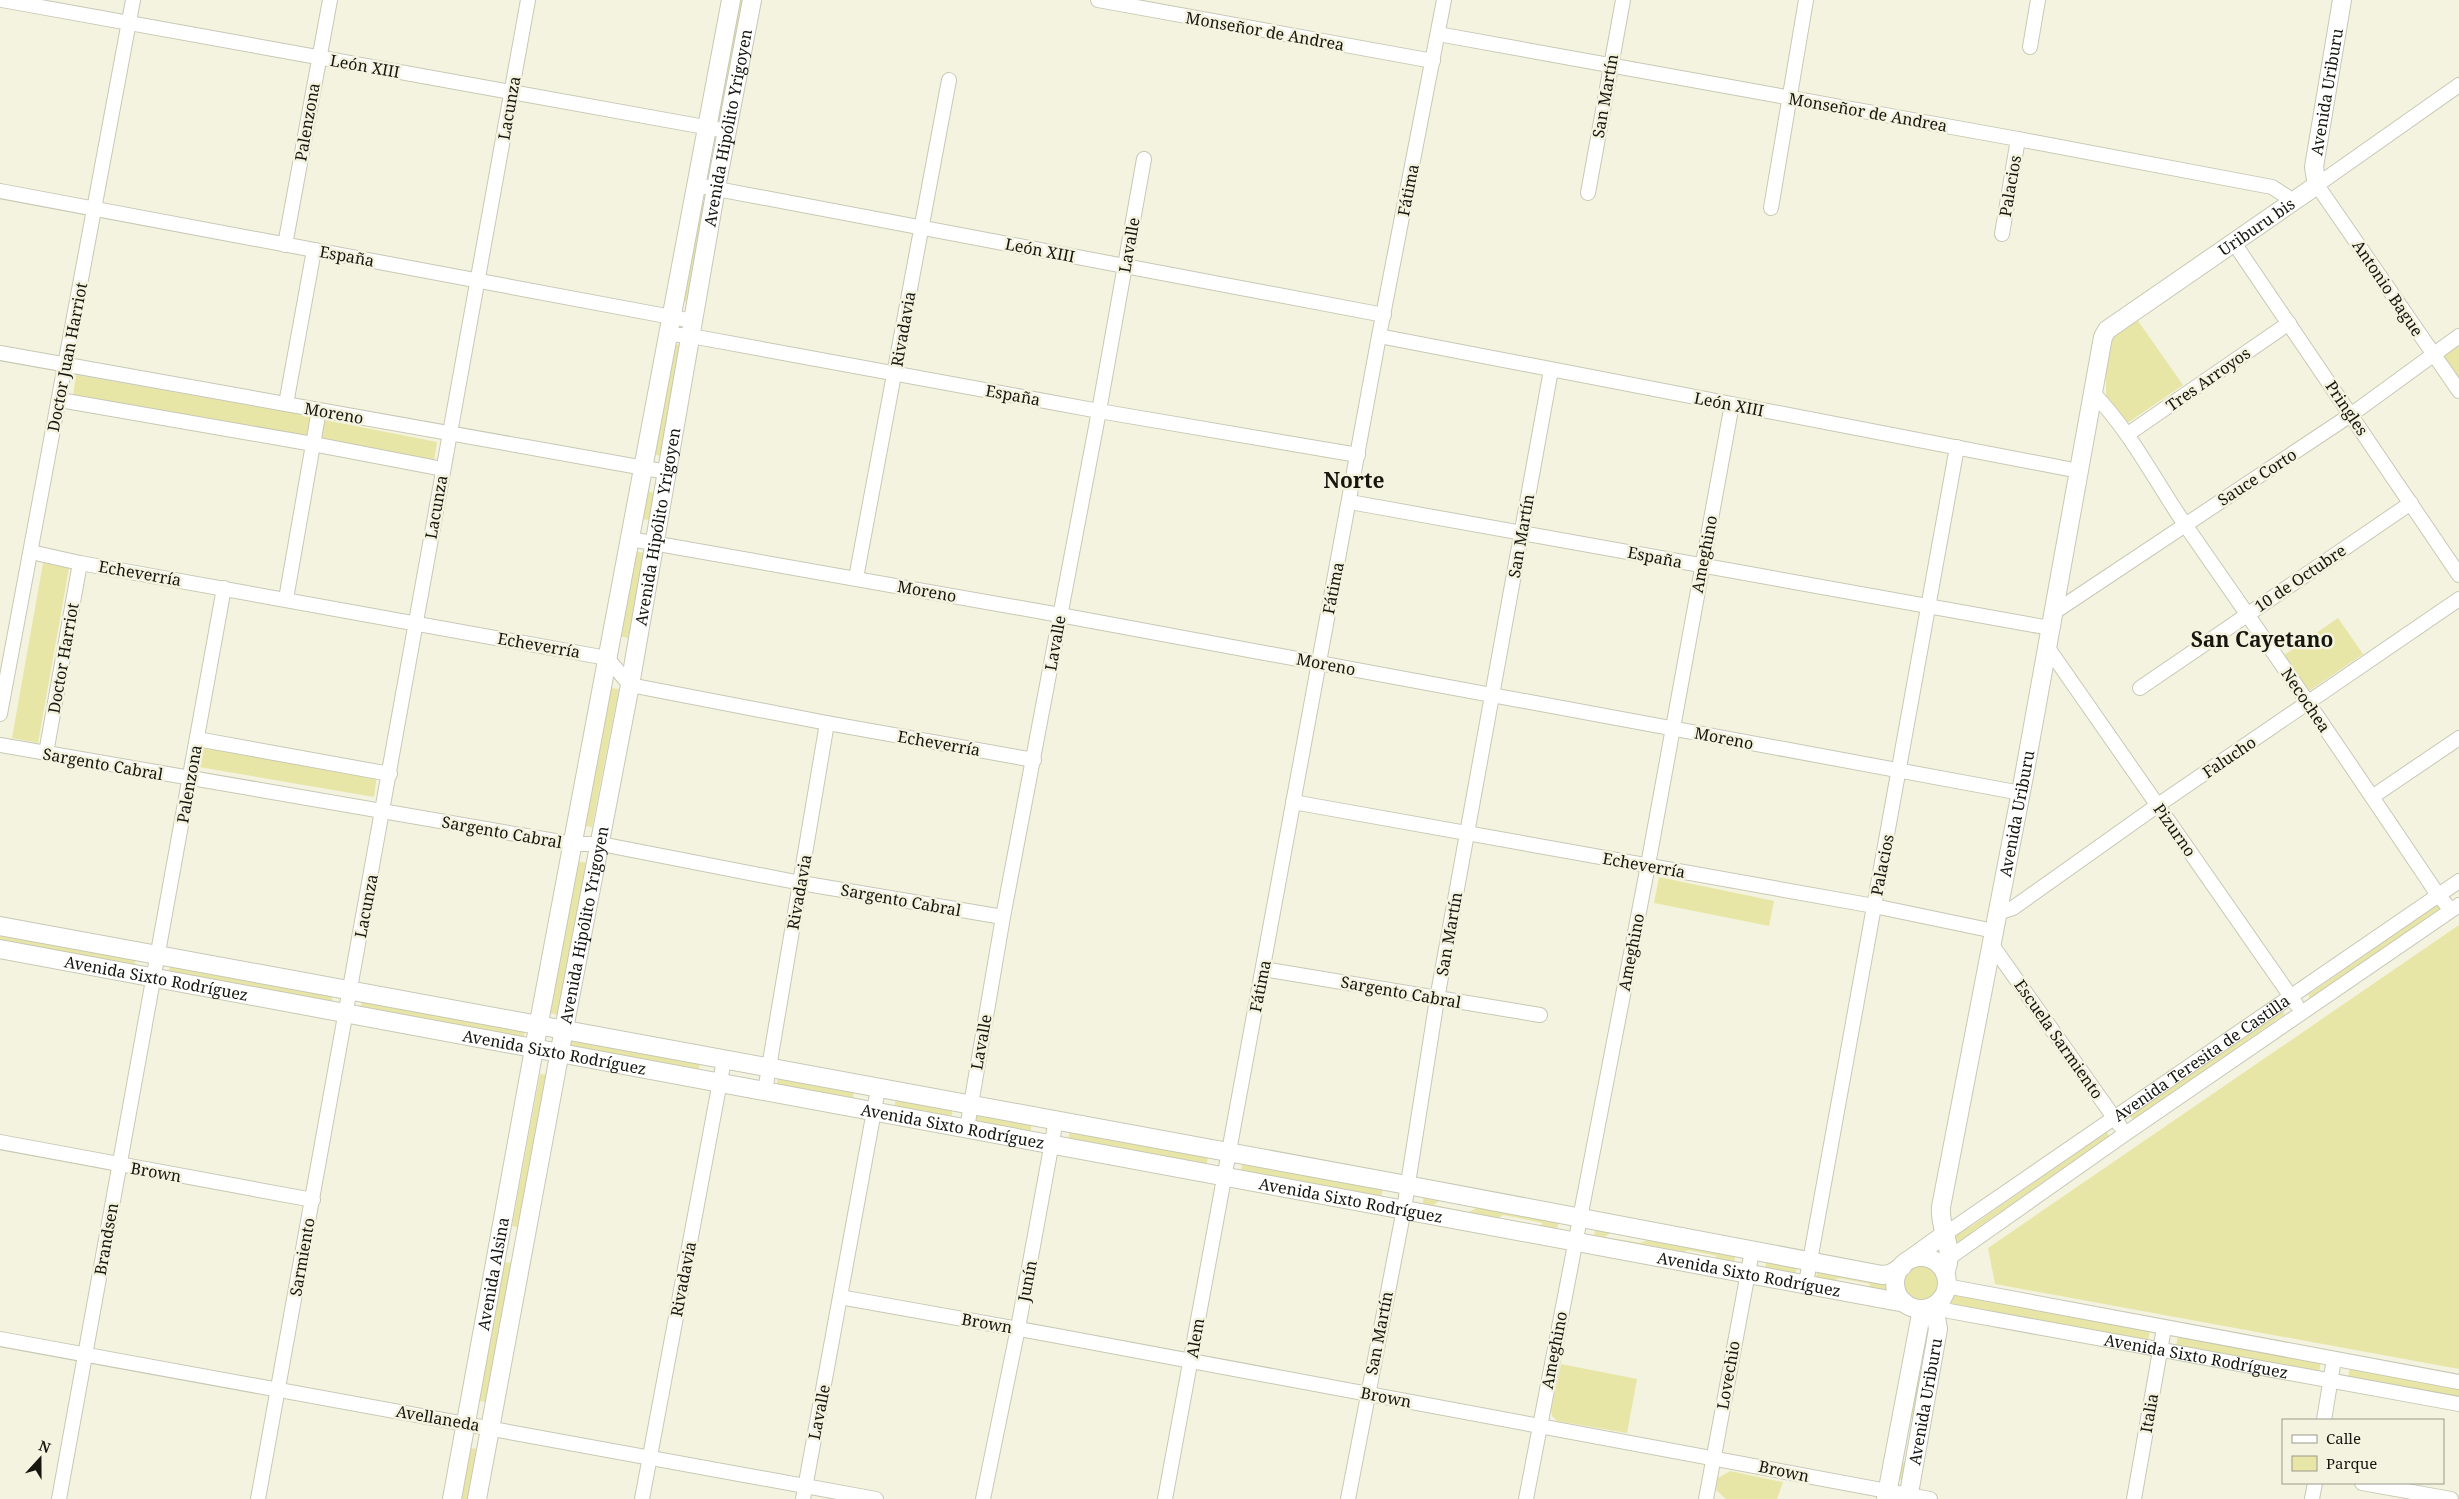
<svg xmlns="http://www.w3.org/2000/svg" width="2459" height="1499" font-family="'Noto Serif',serif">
<rect width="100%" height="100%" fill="#f3f3e0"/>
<!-- green -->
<g fill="#e8e6a6">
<polygon points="736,0 745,0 724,120 715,118"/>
<polygon points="700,201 708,202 688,302 680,301"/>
<polygon points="2136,318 2183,385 2126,424 2106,396 2106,355 2112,336"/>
<polygon points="2459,343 2459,381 2441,355"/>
<polygon points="673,344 681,345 661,456 653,454"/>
<polygon points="76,375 311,416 308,437 73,395"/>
<polygon points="325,420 437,442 434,461 321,439"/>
<polygon points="647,491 654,493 650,520 642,519"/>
<polygon points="636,551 644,553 628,638 619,636"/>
<polygon points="43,563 69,568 38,743 12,738"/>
<polygon points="2338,618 2363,654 2309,691 2284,655"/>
<polygon points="610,688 619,689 592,827 584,826"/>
<polygon points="203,745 377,775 374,797 199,767"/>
<polygon points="577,861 586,863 558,1015 550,1013"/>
<polygon points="1659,877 1774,901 1769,926 1654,903"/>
<polygon points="2438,904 2441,908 2311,999 2308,995"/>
<polygon points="2459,925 2459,1369 1995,1284 1988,1248"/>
<polygon points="0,933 136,958 134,971 0,946"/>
<polygon points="170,964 333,994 331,1006 168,976"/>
<polygon points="362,1000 525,1030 523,1042 360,1012"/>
<polygon points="2282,1010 2285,1014 2133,1120 2130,1116"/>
<polygon points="572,1037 700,1062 698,1073 570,1049"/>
<polygon points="540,1074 548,1075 521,1228 512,1226"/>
<polygon points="778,1077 854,1091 852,1103 776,1089"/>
<polygon points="896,1098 953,1108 951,1120 894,1110"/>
<polygon points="976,1112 1032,1123 1030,1135 974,1124"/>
<polygon points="1070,1131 1208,1157 1206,1169 1067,1143"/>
<polygon points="2107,1132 2109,1136 1973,1231 1968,1240 1953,1249 1951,1234 1962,1227 1970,1227"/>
<polygon points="1242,1164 1383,1188 1381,1200 1240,1176"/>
<polygon points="1424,1195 1442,1198 1434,1205 1469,1212 1480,1206 1559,1220 1556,1234 1535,1230 1543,1223 1503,1215 1494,1222 1422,1209"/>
<polygon points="1596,1227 1613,1230 1605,1237 1641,1243 1652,1238 1736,1253 1733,1266 1709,1262 1717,1256 1688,1250 1677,1256 1593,1240"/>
<polygon points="1767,1259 1797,1265 1795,1278 1764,1272"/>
<polygon points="504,1262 513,1263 486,1402 478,1401"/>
<circle cx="1922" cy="1283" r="19"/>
<polygon points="1818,1268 1891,1282 1893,1292 1863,1291 1871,1284 1839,1278 1828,1284 1815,1282"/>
<polygon points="1953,1294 2150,1329 2148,1343 1951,1308"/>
<polygon points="1923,1326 1934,1329 1931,1346 1925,1335 1917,1375 1924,1386 1906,1481 1895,1478 1899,1455 1905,1465 1914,1423 1908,1410"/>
<polygon points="2178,1334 2321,1360 2319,1374 2176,1348"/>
<polygon points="1561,1364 1637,1379 1627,1433 1557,1421 1552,1416 1551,1410"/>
<polygon points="2350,1366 2459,1386 2459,1400 2348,1379"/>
<polygon points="469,1448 478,1449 469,1499 460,1499"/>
<polygon points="1730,1471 1783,1482 1777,1499 1726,1499 1716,1490 1718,1478"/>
</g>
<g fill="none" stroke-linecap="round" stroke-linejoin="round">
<!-- minor casing -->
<g stroke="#c8c8b5" stroke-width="16">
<g id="minor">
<polyline points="2,0 727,131"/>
<polyline points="1098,0 1433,61"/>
<polyline points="1438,34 2018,139 2272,187 2286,196 2292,203"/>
<polyline points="2030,47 2038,0"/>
<polyline points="2459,85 2317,185 2459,391"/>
<polyline points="696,185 1384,315"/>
<polyline points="0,191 693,321"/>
<polyline points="1588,193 1623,0"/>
<polyline points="1771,208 1806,0"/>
<polyline points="2002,234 2018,139"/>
<polyline points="2234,243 2459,575"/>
<polyline points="285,245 330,0"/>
<polyline points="668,334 691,336 1099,411 1358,455"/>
<polyline points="1379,336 2079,471"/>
<polyline points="0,353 667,472"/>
<path d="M2093,393C2131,432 2155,481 2186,526C2271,648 2355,771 2438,895L2451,910"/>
<polyline points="60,400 313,444 443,469"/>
<polyline points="286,404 314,250"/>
<polyline points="2128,434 2289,323"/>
<polyline points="1350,502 2050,628"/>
<polyline points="630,539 1060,615 2021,793"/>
<polyline points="31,552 80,563 607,658 630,685 827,723 1034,760"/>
<polyline points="856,578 949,80"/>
<polyline points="286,599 319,410"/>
<polyline points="2053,613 2352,414 2459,336"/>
<polyline points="2048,648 2296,1004"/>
<polyline points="2140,688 2411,503"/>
<polyline points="0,714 133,0"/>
<polyline points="197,739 390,774"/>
<polyline points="0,745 573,844 601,844 801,883 1003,917"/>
<polyline points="46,753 80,563"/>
<polyline points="2372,797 2459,738"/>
<polyline points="1293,802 1874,906 1994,931"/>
<polyline points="1997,913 2013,908 2158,805 2459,599"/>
<polyline points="1992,945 2120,1126"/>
<polyline points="1263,969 1540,1015"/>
<polyline points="765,1091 827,723"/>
<polyline points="967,1128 1003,917 1099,411 1144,159"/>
<polyline points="0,1142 313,1200"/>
<path id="s1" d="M1945,1234L2459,881"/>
<polyline points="1949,1258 2125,1134 2459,905"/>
<polyline points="1806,1283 1957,447"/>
<polyline points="1946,1286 2459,1382"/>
<path d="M840,1297C1204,1361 1567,1431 1930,1499"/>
<path id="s2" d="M1936,1304L1949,1311L2459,1404"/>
<polyline points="0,1339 876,1499"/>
<polyline points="2324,1420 2334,1359"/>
<polyline points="2362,1483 2451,1499"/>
<polyline points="59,1499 224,588"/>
<path d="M258,1499C349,1000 438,500 528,0"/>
<polyline points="642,1499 724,1060"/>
<polyline points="803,1499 878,1089"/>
<polyline points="983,1499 1018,1328 1056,1120"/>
<polyline points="1165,1499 1379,336 1444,0"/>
<polyline points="1348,1499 1404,1209 1437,999 1551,370"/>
<polyline points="1526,1499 1648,865 1732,404"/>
<polyline points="1706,1499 1752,1251"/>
<polyline points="2134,1499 2164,1328"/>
<polyline points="2312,1499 2315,1483"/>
</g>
</g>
<!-- major casing -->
<g stroke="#c8c8b5" stroke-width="20">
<g id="major">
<polyline points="0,926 1407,1185 1882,1275 1890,1274 1902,1267"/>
<path id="s3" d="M0,949L1905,1303"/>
<circle cx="1921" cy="1283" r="26"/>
<polyline points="1909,1260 1945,1234"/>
<path id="s4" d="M1945,1273C1956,1247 1939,1232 1941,1207L2024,776L2103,337L2107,330L2317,185L2314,167L2342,0"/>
<path id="s5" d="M452,1499L534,1049L731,0"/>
<path id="s6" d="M477,1499L564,1029L630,685L716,188L752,0"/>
<polyline points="1886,1499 1922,1309"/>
<path id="s7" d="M1908,1499L1938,1329L1934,1306"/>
</g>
</g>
<!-- minor -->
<use href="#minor" stroke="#fff" stroke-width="14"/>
<!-- major -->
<use href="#major" stroke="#fff" stroke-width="18"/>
</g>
<g text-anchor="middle" stroke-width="5" stroke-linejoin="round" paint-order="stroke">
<!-- street labels -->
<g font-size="16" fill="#16160f" stroke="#f3f3e0">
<text transform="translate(1265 31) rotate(10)" y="6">Monseñor de Andrea</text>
<text transform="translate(365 66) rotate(10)" y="6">León XIII</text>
<text dy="6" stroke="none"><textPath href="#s4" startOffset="1310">Avenida Uriburu</textPath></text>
<text transform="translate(1605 96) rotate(-80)" y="6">San Martín</text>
<text transform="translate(509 108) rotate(-80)" y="6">Lacunza</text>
<text transform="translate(1868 112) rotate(10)" y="6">Monseñor de Andrea</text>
<text transform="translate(307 122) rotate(-80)" y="6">Palenzona</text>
<text dy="6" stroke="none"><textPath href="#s6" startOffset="1394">Avenida Hipólito Yrigoyen</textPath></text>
<text transform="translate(2010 186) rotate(-80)" y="6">Palacios</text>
<text transform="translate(1408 190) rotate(-79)" y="6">Fátima</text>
<text dy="6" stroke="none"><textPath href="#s4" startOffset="1142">Uriburu bis</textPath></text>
<text transform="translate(1129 245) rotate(-80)" y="6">Lavalle</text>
<text transform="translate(1040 250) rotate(11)" y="6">León XIII</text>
<text transform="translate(347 256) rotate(10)" y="6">España</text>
<text transform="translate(2388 288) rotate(56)" y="6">Antonio Bague</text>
<text transform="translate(903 329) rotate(-80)" y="6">Rivadavia</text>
<text transform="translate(67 357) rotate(-79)" y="6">Doctor Juan Harriot</text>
<text transform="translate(2208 379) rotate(-35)" y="6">Tres Arroyos</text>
<text transform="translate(1013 395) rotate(10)" y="6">España</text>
<text transform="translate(1729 404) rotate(11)" y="6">León XIII</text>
<text transform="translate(2347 408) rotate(56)" y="6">Pringles</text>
<text transform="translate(334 413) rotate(10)" y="6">Moreno</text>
<text transform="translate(2257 477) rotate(-33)" y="6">Sauce Corto</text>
<text transform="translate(436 507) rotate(-80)" y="6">Lacunza</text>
<text dy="6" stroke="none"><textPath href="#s6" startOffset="989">Avenida Hipólito Yrigoyen</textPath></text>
<text transform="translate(1521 536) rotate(-80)" y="6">San Martín</text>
<text transform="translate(1704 554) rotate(-79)" y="6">Ameghino</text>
<text transform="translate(1655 557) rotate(11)" y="6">España</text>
<text transform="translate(140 573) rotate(10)" y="6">Echeverría</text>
<text transform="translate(2300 578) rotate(-34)" y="6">10 de Octubre</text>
<text transform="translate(1333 588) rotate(-79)" y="6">Fátima</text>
<text transform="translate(927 591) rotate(10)" y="6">Moreno</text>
<text transform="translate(1055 643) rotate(-80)" y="6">Lavalle</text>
<text transform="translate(539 645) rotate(10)" y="6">Echeverría</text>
<text transform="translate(63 658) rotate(-80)" y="6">Doctor Harriot</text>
<text transform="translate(1326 664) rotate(11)" y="6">Moreno</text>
<text transform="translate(2306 700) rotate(56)" y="6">Necochea</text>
<text transform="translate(1724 738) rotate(11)" y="6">Moreno</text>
<text transform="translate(939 743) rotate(10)" y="6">Echeverría</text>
<text transform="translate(2229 757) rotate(-34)" y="6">Falucho</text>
<text transform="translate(103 764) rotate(10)" y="6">Sargento Cabral</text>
<text transform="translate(189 784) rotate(-80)" y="6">Palenzona</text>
<text dy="6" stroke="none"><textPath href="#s4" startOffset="468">Avenida Uriburu</textPath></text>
<text transform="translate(2175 830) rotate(55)" y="6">Pizurno</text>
<text transform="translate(502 832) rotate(10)" y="6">Sargento Cabral</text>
<text transform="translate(1644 865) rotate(10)" y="6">Echeverría</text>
<text transform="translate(1882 865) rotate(-79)" y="6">Palacios</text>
<text transform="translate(799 892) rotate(-80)" y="6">Rivadavia</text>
<text transform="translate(901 900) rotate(10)" y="6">Sargento Cabral</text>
<text transform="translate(366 906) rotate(-79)" y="6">Lacunza</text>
<text dy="6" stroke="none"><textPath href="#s6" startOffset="584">Avenida Hipólito Yrigoyen</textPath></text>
<text transform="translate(1449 934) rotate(-80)" y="6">San Martín</text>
<text transform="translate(1631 952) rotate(-79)" y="6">Ameghino</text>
<text dy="6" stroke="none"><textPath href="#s3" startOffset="159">Avenida Sixto Rodríguez</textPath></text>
<text transform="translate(1260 986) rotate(-79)" y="6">Fátima</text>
<text transform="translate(1401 992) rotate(10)" y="6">Sargento Cabral</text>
<text transform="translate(2059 1039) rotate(55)" y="6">Escuela Sarmiento</text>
<text transform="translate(981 1042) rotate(-80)" y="6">Lavalle</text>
<text dy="6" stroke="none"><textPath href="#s3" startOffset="564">Avenida Sixto Rodríguez</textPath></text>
<text dy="6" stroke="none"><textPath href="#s1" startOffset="311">Avenida Teresita de Castilla</textPath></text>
<text dy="6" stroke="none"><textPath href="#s3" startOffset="969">Avenida Sixto Rodríguez</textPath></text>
<text transform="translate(156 1172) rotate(10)" y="6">Brown</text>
<text dy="6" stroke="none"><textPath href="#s3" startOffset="1374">Avenida Sixto Rodríguez</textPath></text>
<text transform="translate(106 1239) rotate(-80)" y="6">Brandsen</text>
<text transform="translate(302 1257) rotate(-80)" y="6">Sarmiento</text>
<text dy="6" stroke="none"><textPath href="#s5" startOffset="229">Avenida Alsina</textPath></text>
<text dy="6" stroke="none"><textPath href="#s3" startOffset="1779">Avenida Sixto Rodríguez</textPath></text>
<text transform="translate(683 1279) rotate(-79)" y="6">Rivadavia</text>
<text transform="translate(1027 1281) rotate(-79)" y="6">Junín</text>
<text transform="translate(987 1323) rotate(10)" y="6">Brown</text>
<text transform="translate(1379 1333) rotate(-79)" y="6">San Martín</text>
<text transform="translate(1195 1338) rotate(-80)" y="6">Alem</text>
<text transform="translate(1554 1350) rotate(-79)" y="6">Ameghino</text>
<text dy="6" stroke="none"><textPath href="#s2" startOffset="266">Avenida Sixto Rodríguez</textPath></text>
<text transform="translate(1728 1375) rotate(-80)" y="6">Lovechio</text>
<text transform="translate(1386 1397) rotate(11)" y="6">Brown</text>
<text dy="6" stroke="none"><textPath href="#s7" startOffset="99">Avenida Uriburu</textPath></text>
<text transform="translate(819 1412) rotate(-79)" y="6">Lavalle</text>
<text transform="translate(2149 1413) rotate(-80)" y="6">Italia</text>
<text transform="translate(438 1418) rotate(10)" y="6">Avellaneda</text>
<text transform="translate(1784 1471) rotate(12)" y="6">Brown</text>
</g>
<!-- district labels -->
<g font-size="21" font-weight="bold" fill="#16160f" stroke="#f3f3e0">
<text x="1354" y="488">Norte</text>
<text x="2262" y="647">San Cayetano</text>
</g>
</g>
<!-- legend -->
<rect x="2282" y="1419" width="162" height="65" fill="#f3f3e0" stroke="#9b9b8c"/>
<rect x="2292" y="1435" width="25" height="8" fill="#ffffff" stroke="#9b9b8c"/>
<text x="2326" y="1444" font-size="15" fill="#16160f">Calle</text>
<rect x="2292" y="1456" width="25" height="15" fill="#e8e6a6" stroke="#9b9b8c"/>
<text x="2326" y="1469" font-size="15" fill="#16160f">Parque</text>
<!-- north arrow -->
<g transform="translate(40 1459) rotate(21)" stroke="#f3f3e0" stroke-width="4" paint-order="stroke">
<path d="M0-4L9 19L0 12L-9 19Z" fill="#16160f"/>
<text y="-8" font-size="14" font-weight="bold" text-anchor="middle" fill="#16160f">N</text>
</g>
</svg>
